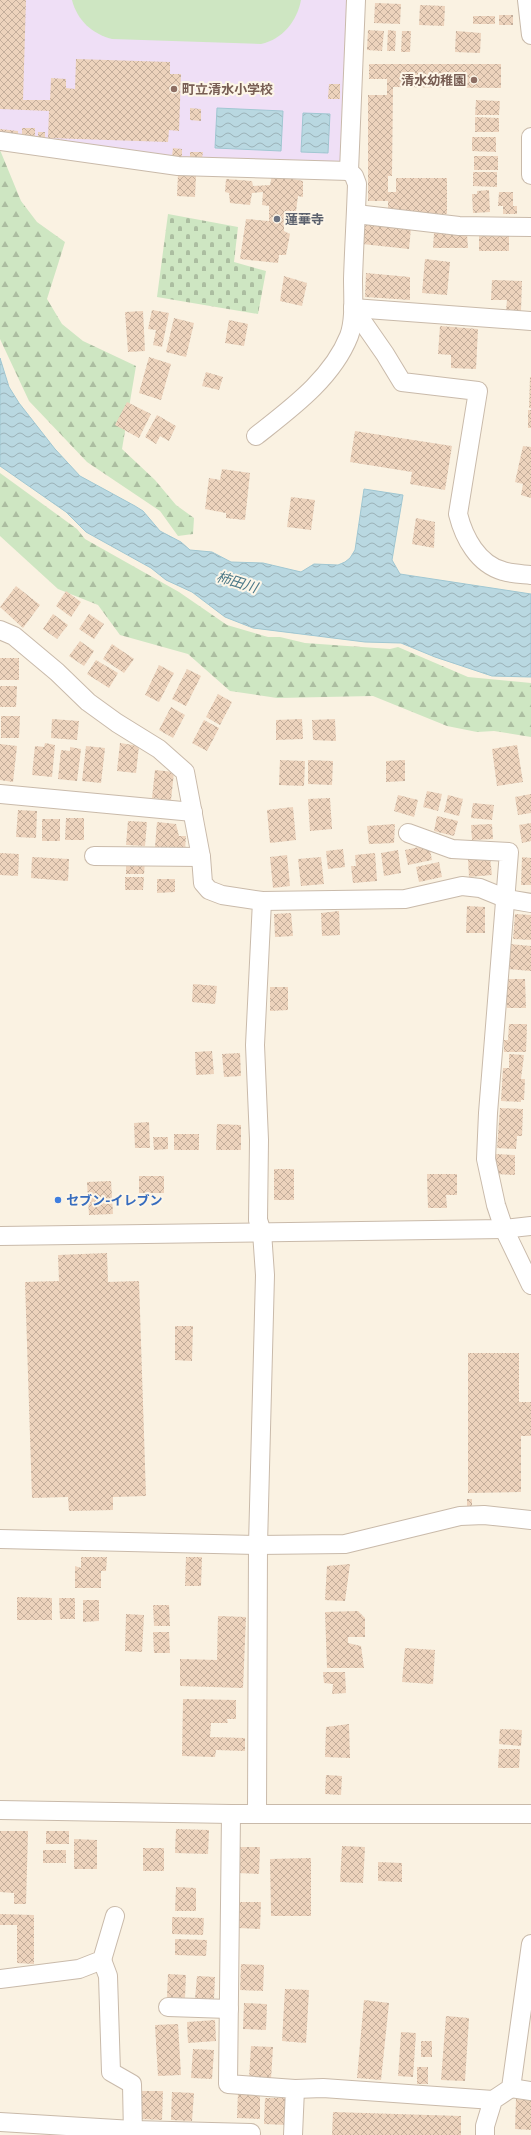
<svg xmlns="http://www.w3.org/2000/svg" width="531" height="2135" font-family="'Space Grotesk','Noto Sans JP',sans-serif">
<defs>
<pattern id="forest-firs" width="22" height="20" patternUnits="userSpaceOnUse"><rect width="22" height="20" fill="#cee6c2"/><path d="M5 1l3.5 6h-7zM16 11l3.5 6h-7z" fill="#abbda0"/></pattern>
<pattern id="cemetery-stones" width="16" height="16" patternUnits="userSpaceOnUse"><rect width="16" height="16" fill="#cee6c2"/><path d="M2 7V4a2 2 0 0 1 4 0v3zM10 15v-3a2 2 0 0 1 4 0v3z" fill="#abbda0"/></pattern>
<pattern id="water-waves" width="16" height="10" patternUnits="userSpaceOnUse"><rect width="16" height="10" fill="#b9d8e1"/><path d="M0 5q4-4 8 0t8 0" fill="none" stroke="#9bb2b8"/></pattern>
<pattern id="building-cross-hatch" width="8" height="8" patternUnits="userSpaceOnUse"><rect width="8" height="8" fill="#edd3bc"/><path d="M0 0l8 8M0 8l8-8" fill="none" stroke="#c4ae9b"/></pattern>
</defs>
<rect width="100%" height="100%" fill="#faf2e2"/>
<!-- education -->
<polygon fill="#efdff6" points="0,0 351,0 345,164 205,160 0,136"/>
<!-- forest -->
<g fill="url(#forest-firs)">
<polygon points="0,150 21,201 37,222 65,242 47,299 62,324 83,341 136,366 122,449 155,480 176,505 194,518 193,534 178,536 160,511 87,462 29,401 0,339"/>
<polygon points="0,473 77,529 85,539 179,592 227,625 268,637 280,637 305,643 390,649 398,647 468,677 531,683 531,737 494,731 477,732 447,726 373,696 277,698 230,691 188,654 120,635 98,605 58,589 0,536"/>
</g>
<!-- cemetery -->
<polygon fill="url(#cemetery-stones)" points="168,214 238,227 234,262 266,271 258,314 157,297"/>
<!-- garden -->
<path fill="#cee6c2" d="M72,0H301C297,21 283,39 261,44L112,39C92,34 77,20 72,0Z"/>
<!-- water -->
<g fill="url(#water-waves)" stroke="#a0c7d2">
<polygon points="217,108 283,111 281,151 215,148"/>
<polygon points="303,113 330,114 328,153 301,152"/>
<polygon points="0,358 9,387 19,403 55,449 80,476 135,506 143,511 160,531 181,542 190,550 212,552 231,562 263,563 301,572 314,564 338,565 345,562 350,558 355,550 364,489 403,495 392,560 400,574 531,594 531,677 492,676 435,657 401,643 365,642 253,628 225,617 192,592 166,580 151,568 86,532 66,512 0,466"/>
</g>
<!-- building -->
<g fill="url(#building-cross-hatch)">
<polygon points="0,0 26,0 23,100 50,100 51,78 66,79 66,88 75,89 76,59 170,62 170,74 181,74 179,131 169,130 168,142 48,138 49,111 0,109"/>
<polygon points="375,3 401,4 400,24 374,23"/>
<polygon points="420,5 445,6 444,26 419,25"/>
<rect x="499" y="15" width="14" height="10"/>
<rect x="473" y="16" width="22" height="8"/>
<polygon points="368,30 384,31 382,51 367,50"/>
<polygon points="388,30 396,31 395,51 387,51"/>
<polygon points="402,31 411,31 410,52 401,52"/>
<polygon points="456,31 481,33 480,53 455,52"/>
<polygon points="369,64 501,64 501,88 393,87 392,176 388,176 388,192 396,192 396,178 447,178 447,214 388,213 388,201 368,201 368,95 387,95 387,79 369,79"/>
<polygon points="329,84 340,84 340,99 328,99"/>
<polygon points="476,100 500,101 499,115 475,115"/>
<polygon points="190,108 201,109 201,121 190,120"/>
<polygon points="475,117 499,118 499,132 475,132"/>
<rect x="22" y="128" width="13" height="10"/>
<polygon points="0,129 18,131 18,136 0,135"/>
<polygon points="38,132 45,132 45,139 38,138"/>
<polygon points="472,137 496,137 496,152 472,151"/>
<polygon points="173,148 182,149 182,157 172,156"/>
<polygon points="190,152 203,152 202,158 190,157"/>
<rect x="474" y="156" width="24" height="14"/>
<polygon points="473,172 497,172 497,187 473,186"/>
<polygon points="178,174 196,175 195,197 177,196"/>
<polygon points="272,175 303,181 303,197 298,196 295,219 284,218 284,231 290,234 286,255 279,255 278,263 240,259 246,219 269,221 269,206 262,205 263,192 252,193 250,205 230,203 229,193 225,192 226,179 252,181 253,186 270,185"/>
<polygon points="489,190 490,212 473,213 472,194 477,194 477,191"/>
<polygon points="499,192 513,192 513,206 517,206 517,214 503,214 503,206 498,206"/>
<polygon points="364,222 411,228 409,249 362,244"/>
<polygon points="479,231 509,232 509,251 479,251"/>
<polygon points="434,233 467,234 468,248 433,248"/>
<polygon points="425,259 450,262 447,295 422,293"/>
<polygon points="366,273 410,277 410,300 365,297"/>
<polygon points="284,276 307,283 302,306 280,301"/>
<polygon points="492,280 522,281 521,311 506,310 507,300 491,300"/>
<polygon points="152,310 169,313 162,347 153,345 156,330 148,329"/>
<polygon points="143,311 145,351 128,352 125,312"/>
<polygon points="174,318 194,323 186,357 166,352"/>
<polygon points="229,320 248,324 244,346 225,343"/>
<polygon points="440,326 478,329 476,369 451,368 451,355 438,354"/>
<polygon points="149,357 171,364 161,400 139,393"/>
<polygon points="206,372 223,377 219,390 202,386"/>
<polygon points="530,377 531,377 531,408 529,408"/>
<polygon points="127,402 151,414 139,438 115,425"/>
<rect x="528" y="410" width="3" height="18"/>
<polygon points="157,415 176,426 169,441 160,436 156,444 145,437"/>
<polygon points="355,431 452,446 445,490 410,484 412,472 350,462"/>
<polygon points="523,446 531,447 531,498 521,495 523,484 515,482"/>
<polygon points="222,469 250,473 245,520 226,518 226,513 205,509 209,478 220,480"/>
<polygon points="291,497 315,500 311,530 287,527"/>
<polygon points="416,518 435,522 434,548 412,544"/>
<polygon points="16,586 40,605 23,628 0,607"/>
<polygon points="66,591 81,602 71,617 56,606"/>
<polygon points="53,614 68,625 57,639 43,629"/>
<polygon points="89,614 104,624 94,639 79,629"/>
<polygon points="80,641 94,651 84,666 69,656"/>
<polygon points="112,644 134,659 124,673 103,659"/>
<rect x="0" y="658" width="19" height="22"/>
<polygon points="96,660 118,673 109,688 87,674"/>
<polygon points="159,665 174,673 159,702 145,695"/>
<polygon points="187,669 201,676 186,706 172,699"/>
<polygon points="0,686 17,686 16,707 0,707"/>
<polygon points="218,694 232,702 220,725 206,717"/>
<polygon points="171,707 185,715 173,738 159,730"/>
<polygon points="1,716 20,716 19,738 1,738"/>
<polygon points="52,719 79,721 77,740 51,738"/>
<polygon points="302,719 303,739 276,740 276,720"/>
<polygon points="335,719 336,741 313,740 312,720"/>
<polygon points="204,720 219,728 207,751 192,743"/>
<polygon points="45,743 55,745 52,777 32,775 35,746 44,747"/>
<polygon points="120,743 139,746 136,773 117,771"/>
<polygon points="0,744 17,746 13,782 0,780"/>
<polygon points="517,745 523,782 497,786 492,749"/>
<polygon points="86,746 105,748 101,783 82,781"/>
<polygon points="70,747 81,749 77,781 58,779 61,750 70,751"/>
<polygon points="280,760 305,761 304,786 279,785"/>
<polygon points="308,760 333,761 332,785 308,784"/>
<polygon points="405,760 405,781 386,782 386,761"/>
<polygon points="155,770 174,772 171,800 152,798"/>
<polygon points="427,791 442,794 438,811 423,807"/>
<polygon points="531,794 531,813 518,815 515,797"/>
<polygon points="398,795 418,800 414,817 394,811"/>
<polygon points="448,795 463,799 459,816 444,812"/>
<polygon points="330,798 332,829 310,831 308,799"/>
<polygon points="473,803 494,805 492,820 471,818"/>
<polygon points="293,807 296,840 270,843 267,810"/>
<polygon points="18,810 37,811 36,838 16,837"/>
<polygon points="437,816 458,821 454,836 434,831"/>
<polygon points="66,818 84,818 84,840 65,840"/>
<rect x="42" y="819" width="18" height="22"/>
<polygon points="128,821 147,822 145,846 126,845"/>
<polygon points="157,822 176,824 179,836 186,836 185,850 155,847"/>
<polygon points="531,823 531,841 522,843 519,825"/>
<polygon points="395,824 394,843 369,844 367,826"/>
<polygon points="492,824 493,839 472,840 471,825"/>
<polygon points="429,845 432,860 408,865 405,850"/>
<polygon points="343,849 345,867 328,869 326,851"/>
<polygon points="398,850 401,873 384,876 381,853"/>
<polygon points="0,853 19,854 18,876 0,875"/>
<polygon points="375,853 377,881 353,883 351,866 356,866 355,855"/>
<polygon points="287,855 290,886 273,888 270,857"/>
<polygon points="32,857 69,859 68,881 31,878"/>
<polygon points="321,857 324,884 301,886 298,859"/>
<polygon points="490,857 492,875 469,877 468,859"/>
<polygon points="522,857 531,858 531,885 521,885"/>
<polygon points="126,861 145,861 144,874 126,874"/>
<polygon points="439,862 442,877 419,882 416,867"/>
<polygon points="125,877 144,877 143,890 125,890"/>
<polygon points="157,879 175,879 175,892 157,893"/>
<polygon points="467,906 485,907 485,933 466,933"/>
<polygon points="339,911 340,935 322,936 321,913"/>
<polygon points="291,913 293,936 275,937 274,914"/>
<polygon points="515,914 531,915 531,940 513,939"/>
<polygon points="510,944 531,946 531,971 508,969"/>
<polygon points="507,979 525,979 526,1008 507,1008"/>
<polygon points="193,984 217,986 215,1004 192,1002"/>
<polygon points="270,987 288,987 288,1010 270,1011"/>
<polygon points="509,1024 527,1024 526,1052 504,1052 504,1040 508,1040"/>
<polygon points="212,1051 214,1074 196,1075 195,1052"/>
<polygon points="240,1053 241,1076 224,1077 222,1054"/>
<polygon points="509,1054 524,1055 521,1079 525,1079 524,1100 521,1100 521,1102 501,1101 503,1068 509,1068"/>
<polygon points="500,1108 523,1109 522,1136 517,1136 516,1149 497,1148"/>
<polygon points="149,1122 150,1148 135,1148 134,1123"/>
<polygon points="217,1124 241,1125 241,1150 216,1150"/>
<rect x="174" y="1134" width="25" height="16"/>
<polygon points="153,1137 168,1137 168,1149 154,1150"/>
<polygon points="496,1154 515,1155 515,1175 495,1174"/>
<rect x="274" y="1169" width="20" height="31"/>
<polygon points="427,1174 457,1174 457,1195 446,1195 447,1208 428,1208"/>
<rect x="139" y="1176" width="25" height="17"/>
<polygon points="111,1181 113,1214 89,1215 87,1182"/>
<polygon points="107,1253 108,1282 139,1281 146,1496 113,1497 113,1510 69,1511 68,1497 32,1498 25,1282 59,1281 58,1255"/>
<polygon points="175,1326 193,1326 192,1361 175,1360"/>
<polygon points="468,1353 519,1353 519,1402 531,1402 531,1436 521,1436 521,1492 468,1493"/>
<rect x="467" y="1499" width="5" height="7"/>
<polygon points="81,1557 107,1557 106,1571 101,1571 101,1588 75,1588 75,1566 81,1568"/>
<polygon points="186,1557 202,1557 201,1586 185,1586"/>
<polygon points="350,1564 345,1601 325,1600 327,1566"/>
<polygon points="17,1597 52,1598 52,1620 17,1620"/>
<polygon points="59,1598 75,1598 75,1619 60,1619"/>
<polygon points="83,1600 99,1600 99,1621 83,1622"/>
<polygon points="153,1605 169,1605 170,1626 154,1626"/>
<polygon points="358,1611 365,1618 365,1637 348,1637 348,1643 361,1646 364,1668 327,1668 325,1612"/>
<polygon points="126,1614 144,1615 142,1652 125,1651"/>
<polygon points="218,1616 246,1617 243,1688 180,1686 180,1659 217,1660"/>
<polygon points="153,1632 169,1632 170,1653 154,1653"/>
<polygon points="405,1648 435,1650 433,1684 402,1682"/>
<polygon points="323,1672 345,1672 346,1693 332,1694 333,1684 324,1683"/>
<polygon points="183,1699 236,1700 236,1719 227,1719 228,1723 211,1723 210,1737 245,1738 245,1751 216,1750 215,1757 182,1756"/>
<polygon points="349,1724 350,1758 325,1757 326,1727"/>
<polygon points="500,1729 522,1730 521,1746 499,1744"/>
<polygon points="499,1749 520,1749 519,1768 498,1768"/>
<polygon points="326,1775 342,1776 341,1795 325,1794"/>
<polygon points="176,1829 209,1830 208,1854 175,1853"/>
<polygon points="0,1831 28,1831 26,1904 14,1904 14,1893 0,1892"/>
<rect x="46" y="1831" width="23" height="13"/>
<polygon points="74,1839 97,1840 97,1869 74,1869"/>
<polygon points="342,1846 365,1847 363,1883 340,1882"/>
<polygon points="238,1847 260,1847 259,1874 237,1873"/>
<rect x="143" y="1848" width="21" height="23"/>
<rect x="43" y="1850" width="23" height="13"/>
<polygon points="311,1858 311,1916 271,1916 270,1859"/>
<polygon points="378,1862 402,1863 402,1882 378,1881"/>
<polygon points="176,1887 196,1888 196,1911 175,1911"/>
<polygon points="238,1902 261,1902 260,1929 238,1928"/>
<polygon points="0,1914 34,1915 34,1964 17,1963 17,1925 0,1925"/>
<polygon points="172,1917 204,1918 203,1935 172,1934"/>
<polygon points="175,1939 207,1940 206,1956 175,1955"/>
<polygon points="241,1964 264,1965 263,1991 240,1990"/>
<polygon points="168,1974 186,1975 185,1998 167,1997"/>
<polygon points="197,1976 215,1977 214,2000 195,1999"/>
<polygon points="285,1989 309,1990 306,2043 282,2041"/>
<polygon points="364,2000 389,2003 381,2080 357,2078"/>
<polygon points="244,2003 267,2004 266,2030 243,2029"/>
<polygon points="446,2016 469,2018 465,2081 441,2080"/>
<polygon points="215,2020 216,2041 188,2043 187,2022"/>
<polygon points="178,2024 181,2075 158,2076 155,2025"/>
<polygon points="401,2032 416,2033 413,2077 398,2076"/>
<rect x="421" y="2041" width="11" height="16"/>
<polygon points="251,2046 273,2047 271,2079 249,2078"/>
<polygon points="193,2049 214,2050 212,2079 191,2078"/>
<rect x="417" y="2067" width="11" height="17"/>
<polygon points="142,2091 163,2091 162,2120 141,2119"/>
<polygon points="172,2092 194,2093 192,2121 171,2120"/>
<polygon points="238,2092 260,2093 260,2119 237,2118"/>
<polygon points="265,2098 288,2098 287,2125 264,2124"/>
<polygon points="516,2099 531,2100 531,2130 515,2129"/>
<polygon points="333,2112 461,2116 461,2135 332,2135"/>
</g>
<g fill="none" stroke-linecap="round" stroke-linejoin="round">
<!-- minor casing -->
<g stroke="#c9baaa" stroke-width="20">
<g id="minor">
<polyline points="527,0 531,35"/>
<polyline points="531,137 531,175"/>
<polyline points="0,141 178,166 349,171"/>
<polyline points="356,214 459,226 531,227"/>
<path d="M353,308L385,354L402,382L478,391L458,514C464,538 478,564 503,571C512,574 522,574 531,575"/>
<polyline points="353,308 531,321"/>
<path d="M256,436C290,409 332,379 349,336C355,320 353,297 353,279C354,247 356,216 357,184L354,176L349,171L356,0"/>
<polyline points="0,630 14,636 57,672 88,702 117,723 159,749 185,772 201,857 203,883 209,890 222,895 262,901 255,1045 259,1140 258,1220 262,1232 265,1275 258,1545 257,1813"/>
<polyline points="0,794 193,812"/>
<polyline points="408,833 452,849 509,852 488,1113 486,1159 496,1205 504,1229 531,1285"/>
<polyline points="94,856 201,857"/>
<polyline points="262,901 405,899 462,886 480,888 507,899 531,903"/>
<polyline points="0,1236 504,1229 531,1226"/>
<polyline points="0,1539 258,1545 345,1544 460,1516 484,1515 531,1520"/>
<polyline points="0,1810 231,1814 531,1814"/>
<polyline points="231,1814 228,2084 295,2089 293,2135"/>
<polyline points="102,1960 108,1976 111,2072 132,2084 133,2135"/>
<polyline points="0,1979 79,1969 102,1960 115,1916"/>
<polyline points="168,2007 229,2009"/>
<polyline points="511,2088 531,2091"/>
<polyline points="295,2089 323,2088 493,2100"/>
<polyline points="0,2122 133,2130 251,2133"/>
<polyline points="485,2135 485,2126 493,2100 511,2088 531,1944"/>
</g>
</g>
<!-- minor -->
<use href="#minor" stroke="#fff" stroke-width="18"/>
</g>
<!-- markers -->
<g fill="#8d6e63" stroke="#fdf6e8" stroke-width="1.5">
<circle cx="474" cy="80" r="4"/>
<circle cx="174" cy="89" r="4"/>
</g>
<circle fill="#6b7280" stroke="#fdf6e8" stroke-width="1.5" cx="277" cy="219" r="4"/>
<circle fill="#3f7fe0" stroke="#fdf6e8" stroke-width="1.5" cx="58" cy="1200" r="4"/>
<g text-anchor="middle" stroke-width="4" stroke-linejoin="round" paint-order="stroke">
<!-- education labels -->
<g font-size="13" font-weight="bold" fill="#785e54" stroke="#fdf6e8" text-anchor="end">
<text x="466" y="85">清水幼稚園</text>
<text x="182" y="94" text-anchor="start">町立清水小学校</text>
</g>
<!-- worship labels -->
<g font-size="13" font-weight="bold" fill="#5b616d" stroke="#fdf6e8" text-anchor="start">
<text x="285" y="224">蓮華寺</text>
</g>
<!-- shop labels -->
<g font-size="13" font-weight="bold" fill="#366cbe" stroke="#fdf6e8" text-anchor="start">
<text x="66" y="1205">セブン-イレブン</text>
</g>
<!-- water labels -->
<g font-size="14" font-style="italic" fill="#4b7887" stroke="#fdf6e8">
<text transform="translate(237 582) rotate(17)" y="5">柿田川</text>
</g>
</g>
</svg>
